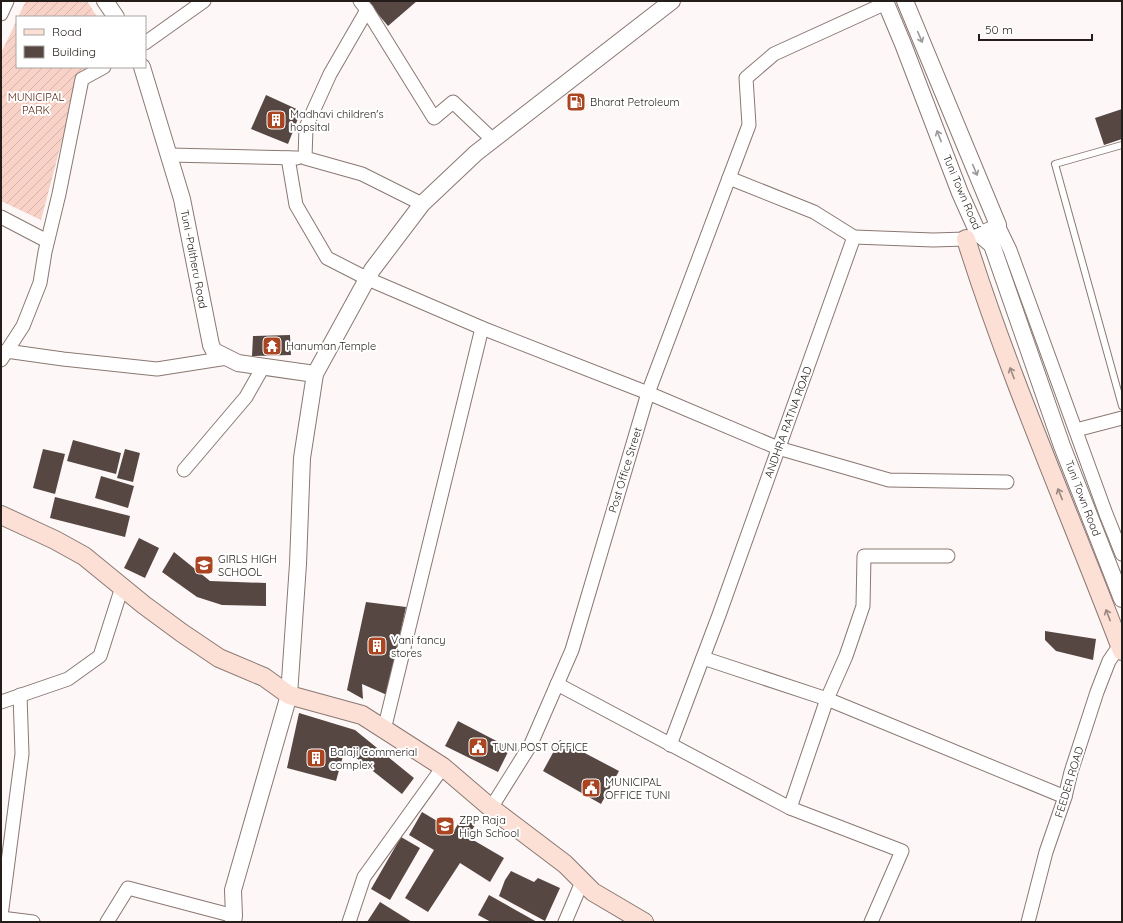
<svg xmlns="http://www.w3.org/2000/svg" width="1123" height="923" font-family="Quicksand,sans-serif">
<defs>
<pattern id="garden-furrows" width="10" height="10" patternUnits="userSpaceOnUse"><rect width="10" height="10" fill="#f8d2c6"/><path d="M-1 1l2-2M0 10L10 0M9 11l2-2" fill="none" stroke="#d4b4aa"/></pattern>
</defs>
<rect width="100%" height="100%" fill="#fdf8f7"/>
<!-- garden -->
<g fill="url(#garden-furrows)">
<polygon points="26,1 87,1 97,17 18,17"/>
<polygon points="17,20 17,67 87,67 78,80 41,220 1,201 1,53"/>
</g>
<!-- building -->
<g fill="#574742">
<polygon points="367,1 417,1 388,26"/>
<polygon points="266,95 301,111 288,144 251,129"/>
<polygon points="1122,109 1122,139 1104,145 1095,118"/>
<polygon points="290,335 291,355 252,356 253,336"/>
<polygon points="73,440 121,453 116,474 67,461"/>
<polygon points="43,449 65,454 55,494 33,488"/>
<polygon points="125,449 140,453 133,482 117,478"/>
<polygon points="101,476 134,486 128,508 95,498"/>
<polygon points="55,497 130,516 125,537 50,518"/>
<polygon points="139,538 159,548 145,578 124,568"/>
<polygon points="174,552 210,581 266,583 266,606 222,605 197,597 162,572"/>
<polygon points="366,602 406,607 387,695 362,684 363,699 347,690"/>
<polygon points="1045,631 1096,639 1093,660 1056,651 1045,640"/>
<polygon points="299,713 355,730 414,778 402,794 345,749 336,781 287,768"/>
<polygon points="458,721 510,748 498,772 445,746"/>
<polygon points="560,740 619,771 601,804 543,771"/>
<polygon points="422,812 454,831 462,817 475,825 468,837 504,858 490,882 460,863 428,912 405,898 434,850 409,835"/>
<polygon points="401,837 420,848 390,900 371,889"/>
<polygon points="511,871 534,882 538,878 560,888 545,921 499,896 505,880"/>
<polygon points="489,895 537,922 491,922 478,915"/>
<polygon points="380,902 412,922 367,922"/>
</g>
<g fill="none" stroke-linecap="round" stroke-linejoin="round">
<!-- service casing -->
<g stroke="#8a7872" stroke-width="8">
<polyline id="service" points="1122,145 1055,164 1122,406"/>
</g>
<!-- minor casing -->
<g stroke="#8a7872" stroke-width="15">
<g id="minor">
<polyline points="360,1 367,10 434,118 453,102 493,140"/>
<polyline points="367,10 330,74 306,127 305,158 362,174 422,204"/>
<polyline points="1,14 7,1"/>
<polyline points="145,43 204,1"/>
<polyline points="170,155 297,158"/>
<polyline points="288,158 296,205 327,258 368,279 482,328 648,393 778,448 889,480 1007,482"/>
<polyline points="729,178 814,212 854,237"/>
<polyline points="1,217 47,241"/>
<polyline points="6,351 63,359 157,369 227,358"/>
<polyline points="1,360 23,326 40,283 45,252 59,194 82,79 104,67"/>
<polyline points="1076,430 1122,418"/>
<polyline points="184,470 246,397 263,367"/>
<polyline points="703,658 827,699 1065,797"/>
<polyline points="557,684 790,808 827,699 846,656 863,606 864,556 948,556"/>
<polyline points="1,702 68,679 100,656 122,587"/>
<polyline points="384,730 482,328"/>
<polyline points="670,745 719,615 854,237 933,240 966,239 998,225 1010,250 1106,514 1122,554"/>
<polyline points="491,808 531,744 572,650 648,393 749,125 746,78 774,54 886,3"/>
<polyline points="790,808 902,851 871,922"/>
<polyline points="1,916 22,754 20,695"/>
<polyline points="1,918 33,922"/>
<polyline points="107,922 128,888 234,916"/>
<polyline points="349,922 364,877 443,767"/>
<polyline points="565,922 582,882"/>
<polyline points="1028,922 1046,852 1065,797 1071,772 1097,692 1109,661 1120,645"/>
</g>
</g>
<!-- tertiary casing -->
<g stroke="#8a7872" stroke-width="18">
<g id="tertiary">
<polyline points="105,1 116,17"/>
<polyline points="885,1 903,44 960,193 978,233 992,245 1062,446 1122,599"/>
<polyline points="905,1 998,225 992,245"/>
<polyline points="142,67 182,199 211,345 214,351 238,363 315,374"/>
<polyline points="233,922 234,916 233,890 289,695 298,564 302,458 315,374 372,270 422,204 476,153 672,1"/>
</g>
</g>
<!-- secondary casing -->
<g stroke="#8a7872" stroke-width="20">
<g id="secondary">
<path d="M966,239C1010,379 1070,514 1122,651"/>
<polyline points="1,515 55,540 84,556 144,605 182,633 219,658 264,677 289,695 362,715 443,767 491,808 565,864 593,892 644,922"/>
</g>
</g>
<!-- service -->
<use href="#service" stroke="#fff" stroke-width="6"/>
<!-- minor -->
<use href="#minor" stroke="#fff" stroke-width="13"/>
<!-- tertiary -->
<use href="#tertiary" stroke="#fff" stroke-width="16"/>
<!-- secondary -->
<use href="#secondary" stroke="#fce0d6" stroke-width="18"/>
</g>
<!-- one-way arrows -->
<defs><path id="oneway-shaft" d="M-6 0H5M1.5-3L5.5 0L1.5 3" fill="none" stroke-width="1.6" stroke-linecap="round" stroke-linejoin="round"/></defs>
<g stroke="#9c9998">
<use href="#oneway-shaft" transform="translate(920 37) rotate(67)"/>
<use href="#oneway-shaft" transform="translate(939 136) rotate(-111)"/>
<use href="#oneway-shaft" transform="translate(975 170) rotate(67)"/>
</g>
<g stroke="#9b8881">
<use href="#oneway-shaft" transform="translate(1012 373) rotate(-111)"/>
<use href="#oneway-shaft" transform="translate(1060 494) rotate(-112)"/>
<use href="#oneway-shaft" transform="translate(1108 615) rotate(-111)"/>
</g>
<!-- icons -->
<defs>
<g id="fuel-square" transform="scale(1)"><rect x="-9" y="-9" width="18" height="18" rx="4" fill="#ab4421" stroke="#fff"/><path d="M-5.5-6h7V0h2V4h1.3V-2.5L3-4.5l.8-.8L6-3V5H2.5V1h-1V6h-7ZM-4.2-4.7v3.2H.2V-4.7Z" fill="#fff"/></g>
<g id="building-square" transform="scale(1)"><rect x="-9" y="-9" width="18" height="18" rx="4" fill="#ab4421" stroke="#fff"/><path d="M-4-6H4V6H1V3H-1V6H-4ZM-2.5-4.3h1.7v1.8h-1.7ZM.8-4.3h1.7v1.8H.8ZM-2.5-1h1.7V.8h-1.7ZM.8-1h1.7V.8H.8Z" fill="#fff"/></g>
<g id="temple-square" transform="scale(1)"><rect x="-9" y="-9" width="18" height="18" rx="4" fill="#ab4421" stroke="#fff"/><path d="M0-6L5-2H3V0L6.5 2.5H4V6H1.5V3h-3V6H-4V2.5H-6.5L-3 0V-2H-5Z" fill="#fff"/></g>
<g id="school-square" transform="scale(1)"><rect x="-9" y="-9" width="18" height="18" rx="4" fill="#ab4421" stroke="#fff"/><path d="M0-5L7-2L0 1L-7-2ZM-4 1L0 2.5L4 1V4Q0 6-4 4Z" fill="#fff"/></g>
<g id="civic-square" transform="scale(1)"><rect x="-9" y="-9" width="18" height="18" rx="4" fill="#ab4421" stroke="#fff"/><path d="M-.6-6.5H3V-4.5H.6V-3L4-1V1h2V6H-6V1h2V-1L-.6-3ZM-1.2 2.5V6h2.4V2.5Z" fill="#fff"/></g>
</defs>
<g fill-rule="evenodd">
<use href="#fuel-square" x="576" y="102"/>
<use href="#building-square" x="276" y="120"/>
<use href="#temple-square" x="272" y="346"/>
<use href="#school-square" x="204" y="565"/>
<use href="#building-square" x="377" y="646"/>
<use href="#civic-square" x="478" y="747"/>
<use href="#building-square" x="316" y="758"/>
<use href="#civic-square" x="591" y="788"/>
<use href="#school-square" x="445" y="826"/>
</g>
<g text-anchor="middle" stroke-width="4" stroke-linejoin="round" paint-order="stroke">
<!-- park labels -->
<g font-size="11" fill="#521f0f" stroke="#fff">
<text x="36" y="101">MUNICIPAL<tspan x="36" dy="13">PARK</tspan></text>
</g>
<!-- poi labels -->
<g font-size="11" fill="#241d1a" stroke="#fff" text-anchor="start">
<text x="590" y="106">Bharat Petroleum</text>
<text x="290" y="118">Madhavi children's<tspan x="290" dy="13">hopsital</tspan></text>
<text x="286" y="350">Hanuman Temple</text>
<text x="218" y="563">GIRLS HIGH<tspan x="218" dy="13">SCHOOL</tspan></text>
<text x="391" y="644">Vani fancy<tspan x="391" dy="13">stores</tspan></text>
<text x="492" y="751">TUNI POST OFFICE</text>
<text x="330" y="756">Balaji Commerial<tspan x="330" dy="13">complex</tspan></text>
<text x="605" y="786">MUNICIPAL<tspan x="605" dy="13">OFFICE TUNI</tspan></text>
<text x="459" y="824">ZPP Raja<tspan x="459" dy="13">High School</tspan></text>
</g>
<!-- street labels -->
<g font-size="11" fill="#241d1a" stroke="#fff">
<text transform="translate(962 192) rotate(67)" y="4">Tuni Town Road</text>
<text transform="translate(194 259) rotate(79)" y="4">Tuni -Paltheru Road</text>
<text transform="translate(788 422) rotate(-70)" y="4">ANDHRA RATNA ROAD</text>
<text transform="translate(625 470) rotate(-73)" y="4">Post Office Street</text>
<text transform="translate(1083 498) rotate(69)" y="4">Tuni Town Road</text>
<text transform="translate(1069 782) rotate(-73)" y="4">FEEDER ROAD</text>
</g>
</g>
<!-- border -->
<rect width="1123" height="923" fill="none" stroke="#241d1a" stroke-width="4"/>
<!-- legend -->
<rect x="16" y="16" width="130" height="52" fill="#ffffff" stroke="#a7a5a3"/>
<rect x="24" y="29" width="20" height="6" fill="#fce0d6" stroke="#a7a5a3"/>
<text x="52" y="36" font-size="12" fill="#241d1a">Road</text>
<rect x="24" y="46" width="20" height="12" fill="#574742" stroke="#a7a5a3"/>
<text x="52" y="56" font-size="12" fill="#241d1a">Building</text>
<!-- scale -->
<path d="M979 34v6h113v-6" fill="none" stroke="#241d1a" stroke-width="2"/>
<text x="985" y="34" font-size="12" fill="#241d1a" stroke="#ffffff" stroke-width="3" paint-order="stroke">50 m</text>
</svg>
